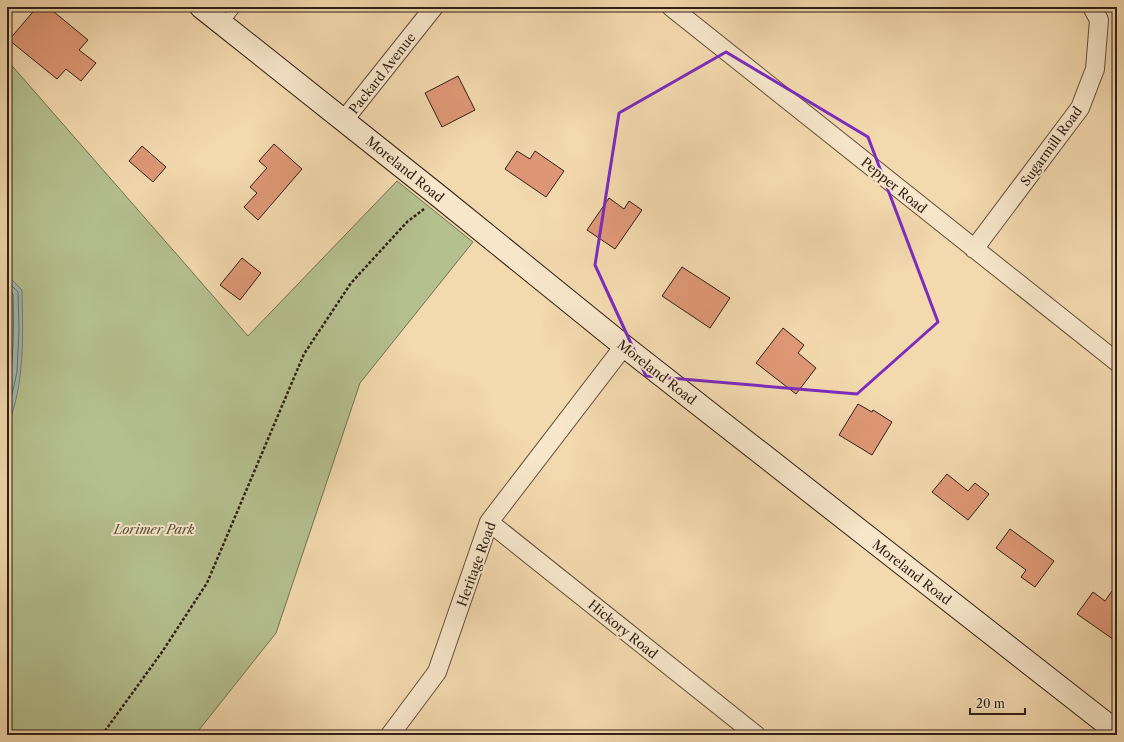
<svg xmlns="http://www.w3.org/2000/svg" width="1124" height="742" viewBox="0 0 1124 742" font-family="'Libre Caslon Text',serif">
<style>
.green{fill:#b5c08f;stroke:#737052}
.water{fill:#9eb8b3;stroke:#727b73}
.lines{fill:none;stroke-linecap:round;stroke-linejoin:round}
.shore{stroke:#686c64;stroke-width:1}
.building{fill:#df9877;stroke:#311f14}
.lane-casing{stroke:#624e3a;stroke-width:11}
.street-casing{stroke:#624e3a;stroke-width:20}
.secondary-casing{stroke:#311f14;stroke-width:24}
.path{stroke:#311f14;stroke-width:2.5;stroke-dasharray:3 2;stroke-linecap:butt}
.lane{stroke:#f7e6ca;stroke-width:9}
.street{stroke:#f7e6ca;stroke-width:18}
.secondary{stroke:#f7e6ca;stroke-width:22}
.marked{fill:none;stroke:#7b2cbf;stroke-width:3;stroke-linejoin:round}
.labels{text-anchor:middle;stroke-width:4;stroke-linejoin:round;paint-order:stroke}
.street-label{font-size:13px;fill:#311f14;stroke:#f7e6ca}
.park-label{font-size:13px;font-style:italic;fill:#594f39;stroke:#f7e6ca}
</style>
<rect width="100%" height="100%" fill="#f3d9ae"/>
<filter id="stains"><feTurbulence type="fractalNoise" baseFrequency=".005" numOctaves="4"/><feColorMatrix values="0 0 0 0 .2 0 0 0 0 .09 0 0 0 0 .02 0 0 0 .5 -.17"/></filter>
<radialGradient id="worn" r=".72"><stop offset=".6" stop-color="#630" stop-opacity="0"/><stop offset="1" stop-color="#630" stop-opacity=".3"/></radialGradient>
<!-- green -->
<path class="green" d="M7,60L248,336L397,181L473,242L360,383L276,633L195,735H7Z"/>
<!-- water -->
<path class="water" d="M7,275L22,290C23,336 25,384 7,428Z"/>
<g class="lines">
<!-- shore -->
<path class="shore" d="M7,281L18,292L19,331L17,372L7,417
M7,288L13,294C14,329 14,361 7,396
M7,296V346"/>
</g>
<!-- building -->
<path class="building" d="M37,7H48L88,40L79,50L96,63L81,81L66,69L57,79L9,40Z
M458,76L475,110L442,127L425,93Z
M274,144L302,169L258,220L244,207L257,193L250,187L267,168L259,161Z
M142,146L166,167L153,182L129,161Z
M517,151L530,159L535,151L564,171L546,197L505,169Z
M609,198L624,209L629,201L642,210L615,249L587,230Z
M242,258L261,273L240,300L220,285Z
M682,267L730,298L710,328L662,296Z
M783,328L804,345L798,353L816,368L796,394L756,363Z
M858,404L872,412L873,410L892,422L872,455L839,435Z
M947,474L968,491L975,483L989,494L968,520L932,492Z
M1010,529L1054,561L1035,587L1021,577L1026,570L996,548Z
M1112,591L1117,594V642L1077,614L1093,592L1105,601Z"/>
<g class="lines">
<!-- lane casing -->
<g class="lane-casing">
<path id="lane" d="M223,24L236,7"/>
</g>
<!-- street casing -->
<g class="street-casing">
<path id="street" d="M671,7L1117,362
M344,120L434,7
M974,249L1080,108L1095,69L1099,20L1092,7
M489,522L756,735
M390,735L437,672L489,522L624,346"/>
</g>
<!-- secondary casing -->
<g class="secondary-casing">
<path id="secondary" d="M201,7L440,197L624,346L1117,732"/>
</g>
<!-- path -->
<path class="path" d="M102,735L162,652L207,583L304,354L351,283L407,222L424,209"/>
<!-- lane -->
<use href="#lane" class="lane"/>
<!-- street -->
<use href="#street" class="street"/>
<!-- secondary -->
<use href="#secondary" class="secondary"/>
</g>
<!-- marked area -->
<path class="marked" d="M726,52L868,137L938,322L857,394L646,376L595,265L619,113Z"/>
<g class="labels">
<!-- street labels -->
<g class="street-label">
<text transform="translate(382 73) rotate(-52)" y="5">Packard Avenue</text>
<text transform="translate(1051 146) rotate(-54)" y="5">Sugarmill Road</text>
<text transform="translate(405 169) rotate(39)" y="5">Moreland Road</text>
<text transform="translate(894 185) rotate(39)" y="5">Pepper Road</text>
<text transform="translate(657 372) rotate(38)" y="5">Moreland Road</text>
<text transform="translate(476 564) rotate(-70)" y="5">Heritage Road</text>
<text transform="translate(912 572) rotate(38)" y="5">Moreland Road</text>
<text transform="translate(623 629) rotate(39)" y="5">Hickory Road</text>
</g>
<!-- park labels -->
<g class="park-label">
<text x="154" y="534">Lorimer Park</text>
</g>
</g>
<!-- margin -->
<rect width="1124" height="742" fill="none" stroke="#f3d9ae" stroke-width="24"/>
<rect x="8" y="8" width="1108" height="726" fill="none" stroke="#311f14" stroke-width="2"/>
<rect x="12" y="12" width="1100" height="718" fill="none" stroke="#311f14"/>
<!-- scale -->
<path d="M970 708v6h55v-6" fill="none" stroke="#311f14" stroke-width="2"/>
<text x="976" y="708" font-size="12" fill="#311f14" stroke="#f7e6ca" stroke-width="3" paint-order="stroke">20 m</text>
<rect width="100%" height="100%" filter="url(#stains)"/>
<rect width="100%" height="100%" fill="url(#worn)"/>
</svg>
